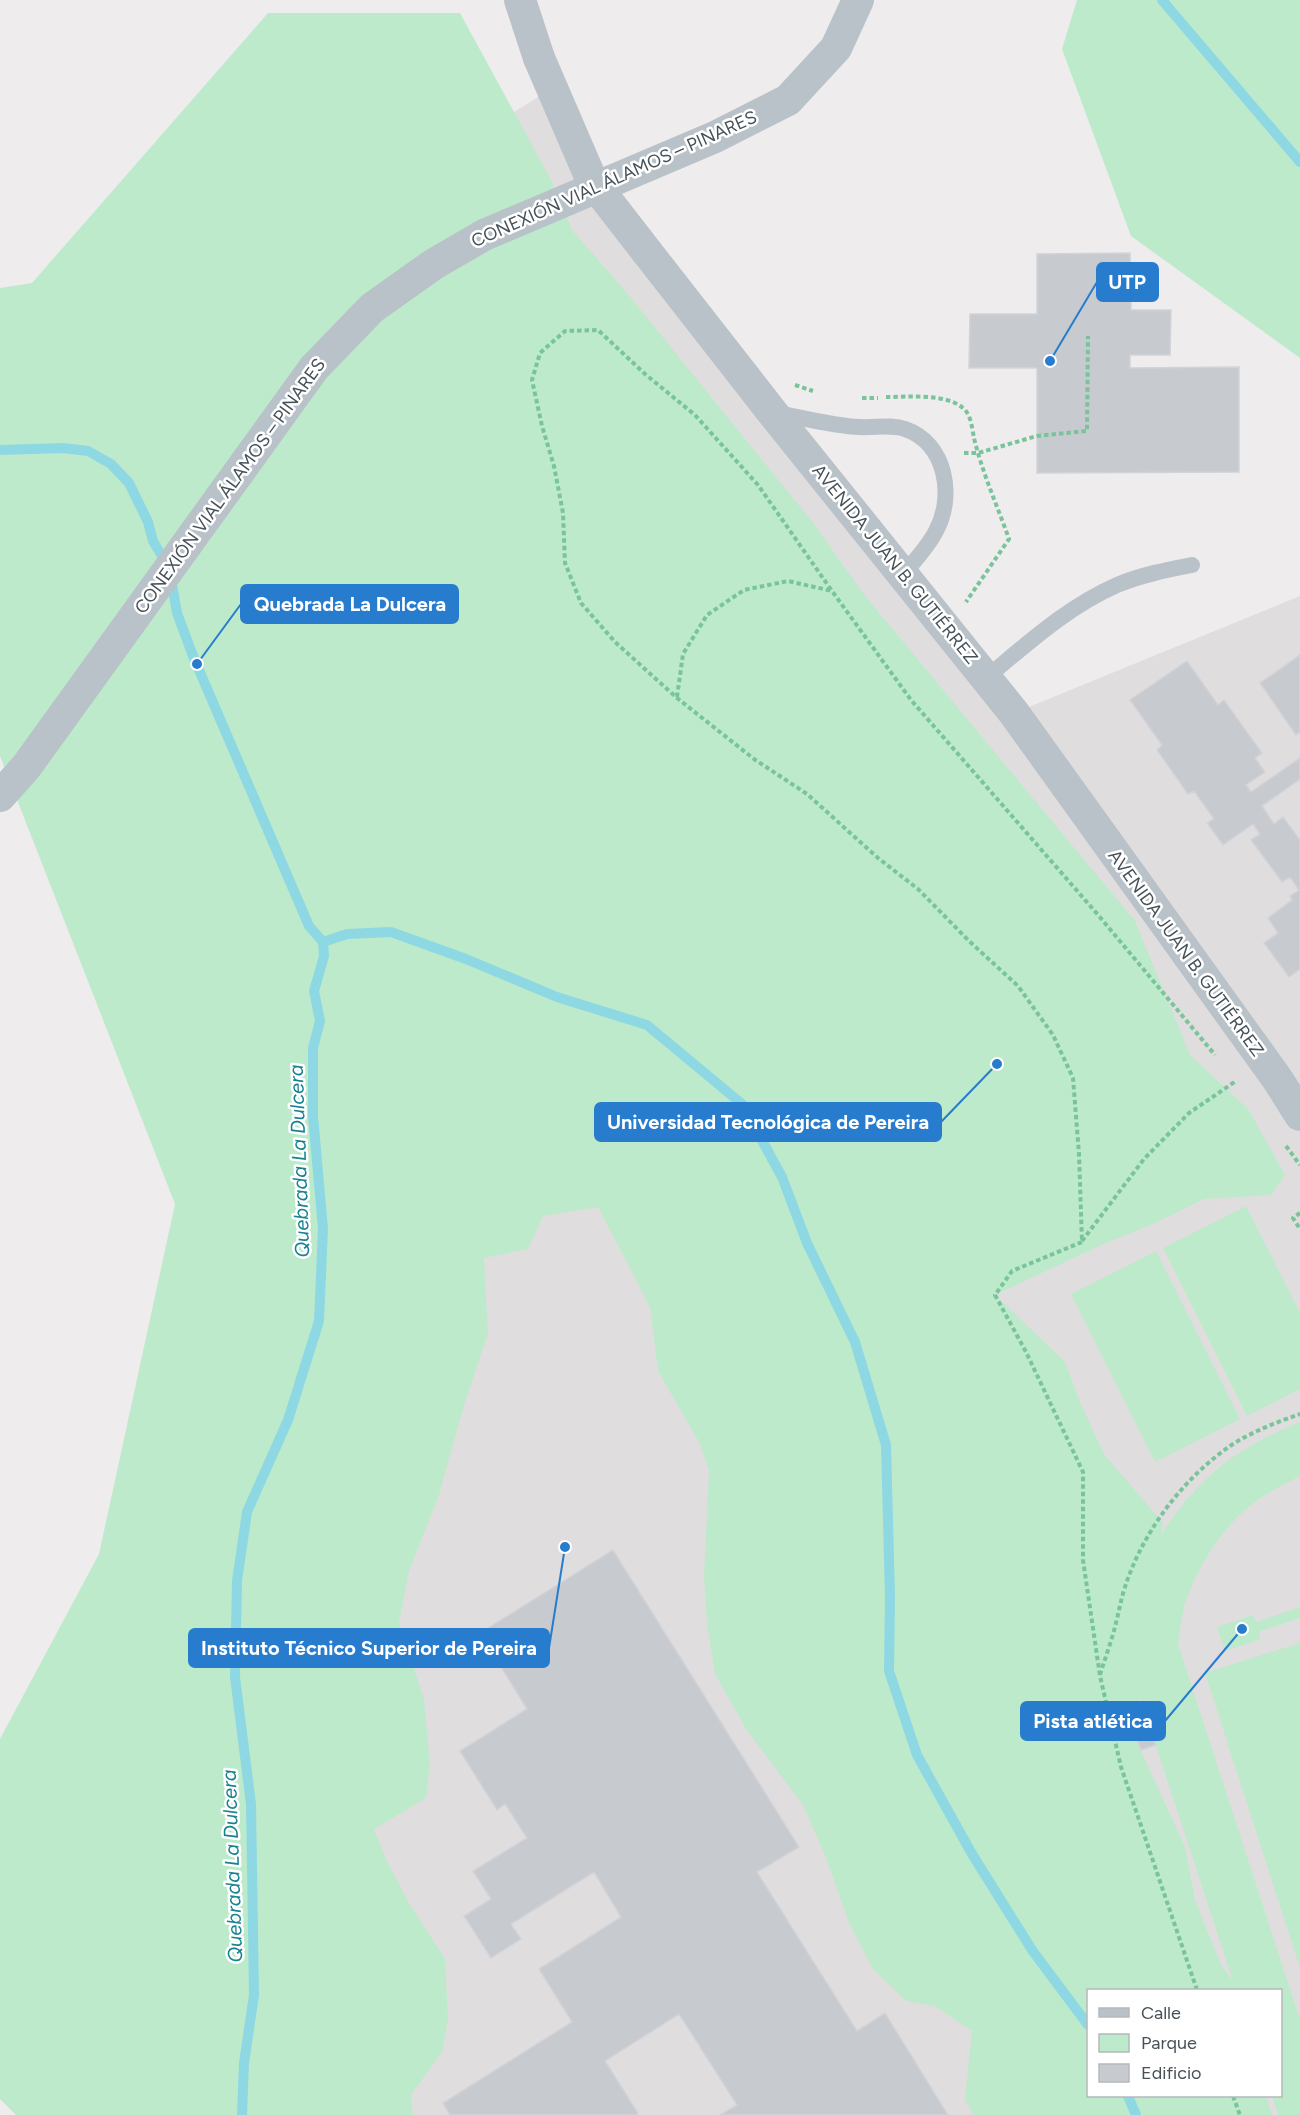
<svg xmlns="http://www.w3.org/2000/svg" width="1300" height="2115" viewBox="0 0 1300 2115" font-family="Figtree,sans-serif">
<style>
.education{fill:#e0ddde;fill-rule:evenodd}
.green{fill:#bdeacb;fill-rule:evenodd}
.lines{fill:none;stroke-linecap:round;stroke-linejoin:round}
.stream{stroke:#8ed8e3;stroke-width:10}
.building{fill:#c7cacf;stroke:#d1d3d8;stroke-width:1.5}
.path{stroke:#79c49a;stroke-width:4;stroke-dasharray:4.5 3;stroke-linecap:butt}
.service{stroke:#b9c2c8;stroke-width:16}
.minor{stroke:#b9c2c8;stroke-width:32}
.minor-bridge{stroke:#b9c2c8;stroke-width:32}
.labels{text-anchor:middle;stroke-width:5;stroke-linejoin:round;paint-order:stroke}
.street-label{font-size:18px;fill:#465158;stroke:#fff}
.water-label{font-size:20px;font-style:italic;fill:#188192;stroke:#fff}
.leader{fill:none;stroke:#287ccd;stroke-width:2}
.callout-dot{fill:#287ccd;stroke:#fff;stroke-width:2}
.callout{fill:#287ccd;stroke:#287ccd;stroke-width:2}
.callout-label{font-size:20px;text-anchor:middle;font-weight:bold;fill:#fff}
</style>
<rect width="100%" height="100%" fill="#efeced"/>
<!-- education -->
<path class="education" d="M556,86L593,186L1014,713L1300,596V2115H242L474,137ZM1088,1990H1280V2096H1088Z"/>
<!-- green -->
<path class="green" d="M1077,0H1300V358L1131,236L1062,49Z
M268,13H460L551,180L572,230L627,293L814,524L865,596L1135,921L1190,1055L1248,1109L1285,1175L1271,1195L1204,1199L1153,1224L1101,1245L995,1295L1065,1362L1079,1400L1104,1454L1163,1523L1161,1535C1199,1476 1236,1448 1300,1422V1476C1289,1482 1278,1487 1267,1494C1227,1518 1198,1563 1184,1607C1181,1619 1180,1632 1178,1644L1300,2020V2115H1278L1272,2096H1280V1990H1088V2096H1266L1272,2115H974L965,2100L972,2031L935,2006L906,2001L873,1969L849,1923L825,1855L803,1805L746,1729L715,1674L707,1625L704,1575L709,1470L699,1442L658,1371L650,1307L598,1207L543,1216L528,1249L484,1258L488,1333L464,1405L439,1495L409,1571L399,1623L424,1699L430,1765L426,1798L374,1829L387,1861L409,1903L445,1959L448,2020L442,2052L411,2095L413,2115H16L0,2099V1739L99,1554L175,1204L0,756V288L32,283ZM1140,1697L1233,1981L1220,1963L1195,1900L1185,1847L1135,1738Z
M1246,1206L1300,1313V1389L1247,1416L1163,1248Z
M1156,1251L1240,1419L1155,1462L1071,1294Z
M1300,1607V1618L1259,1632L1261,1639L1225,1651L1217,1627L1253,1615L1256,1622Z
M1300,1643V1968L1205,1673Z"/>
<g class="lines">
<!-- stream -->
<path class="stream" d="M1162,0L1300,162
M0,450L63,448L88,451L111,464L129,483L148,522L153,541L169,568L177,613L193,656L309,926L323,942L324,956L314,991L320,1021L313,1048V1116L323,1229L319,1321L288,1420L247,1512L237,1581L235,1677L251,1804L254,1995L244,2063L242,2115
M323,942L347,934L391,932L466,959L557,997L647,1025L742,1104L782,1177L807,1243L855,1342L886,1445L890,1597L889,1671L917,1755L972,1854L1032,1950L1088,2025
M1128,2096L1136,2115"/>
</g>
<!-- building -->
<path class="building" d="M1130,253L1131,310H1171L1170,355H1130V368L1239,367V472L1037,473V368H969L970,314H1037V254Z
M1300,655V732L1296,735L1260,683Z
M1300,655V732L1296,735L1260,683Z
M1187,661L1218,705L1224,700L1262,753L1255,758L1265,772L1246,785L1251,792L1300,758V779L1262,806L1274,824L1283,817L1300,840V969L1289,977L1264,943L1278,933L1268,918L1292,900L1290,896L1299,890L1290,877L1282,882L1251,840L1260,834L1253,824L1223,845L1207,823L1214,819L1194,791L1188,794L1157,750L1162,745L1130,700Z
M1187,661L1218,705L1224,700L1262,753L1255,758L1265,772L1246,785L1251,792L1300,758V779L1262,806L1274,824L1283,817L1300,840V969L1289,977L1264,943L1278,933L1268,918L1292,900L1290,896L1299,890L1290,877L1282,882L1251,840L1260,834L1253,824L1223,845L1207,823L1214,819L1194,791L1188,794L1157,750L1162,745L1130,700Z
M613,1550L799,1847L757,1872L857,2031L885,2013L948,2115H720L737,2105L679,2014L605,2061L638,2113L636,2115H450L443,2103L572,2022L539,1969L621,1917L594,1872L511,1924L521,1939L491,1958L464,1916L491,1899L473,1871L527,1838L505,1804L497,1810L460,1751L527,1709L480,1633Z
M1148,1723L1156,1745L1141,1750L1133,1728Z"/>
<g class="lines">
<!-- path -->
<path class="path" d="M795,385L813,391
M886,397C907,397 946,393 963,408C971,414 972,428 974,438C982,472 997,505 1009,539L966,602
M862,398H878
M964,453H978L1037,436L1087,431L1088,336
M677,697L683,654L707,615L744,590L788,581L832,591
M1286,1146L1300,1165
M1300,1213L1293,1218L1300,1229
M1082,1241L1144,1159L1189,1113L1236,1081
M1100,1675C1105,1658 1112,1640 1116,1623C1119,1611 1121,1599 1125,1587C1143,1531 1184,1477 1233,1444C1254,1431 1277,1422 1300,1414
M1197,1990L1121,1767L1100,1676L1083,1560V1472L1026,1352L995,1295L1012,1271L1082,1242L1079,1154L1073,1078L1053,1035L1018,986L969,941L918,889L878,858L807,794L754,759L677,698L615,642L581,603L565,563L563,513L554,466L542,426L532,380L540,353L565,331L598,330L645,374L695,415L758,485L832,591L911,700L1099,916L1215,1055
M1233,2096L1240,2115"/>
<!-- service -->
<path class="service" d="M773,412C800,417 832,426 860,427C875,428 891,424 905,429C946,443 955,496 936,531C928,547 914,561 903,575
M986,678C1027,644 1067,607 1117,585C1141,575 1166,570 1192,565"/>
<!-- minor -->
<path class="minor" d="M520,0L539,58
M647,252L772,412L1014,713L1278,1080L1300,1115
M0,796L26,767L314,368L372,308L434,264L484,235L715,137L788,100L836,48L858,0"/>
<!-- minor-bridge -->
<path class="minor-bridge" d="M539,58L592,181L647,252"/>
</g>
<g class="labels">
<!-- street labels -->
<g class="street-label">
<text transform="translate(614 179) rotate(-24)" y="6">CONEXIÓN VIAL ÁLAMOS – PINARES</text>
<text transform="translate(230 486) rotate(-54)" y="6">CONEXIÓN VIAL ÁLAMOS – PINARES</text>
<text transform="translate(895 564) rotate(51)" y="6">AVENIDA JUAN B. GUTIÉRREZ</text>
<text transform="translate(1186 953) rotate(54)" y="6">AVENIDA JUAN B. GUTIÉRREZ</text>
</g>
<!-- water labels -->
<g class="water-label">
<text transform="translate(299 1161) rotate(-92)" y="7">Quebrada La Dulcera</text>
<text transform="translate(232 1866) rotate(-92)" y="7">Quebrada La Dulcera</text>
</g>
</g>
<!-- callouts -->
<path class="leader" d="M1050 361L1097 282M197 664L241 604M997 1064L941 1122M565 1547L549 1648M1242 1629L1165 1721"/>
<g class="callout-dot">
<circle cx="1050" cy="361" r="6"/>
<circle cx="197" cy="664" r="6"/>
<circle cx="997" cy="1064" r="6"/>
<circle cx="565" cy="1547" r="6"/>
<circle cx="1242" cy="1629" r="6"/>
</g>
<g class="callout">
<rect x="1097" y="263" width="61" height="38" rx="6"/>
<rect x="241" y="585" width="217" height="38" rx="6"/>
<rect x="595" y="1103" width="346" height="38" rx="6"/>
<rect x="189" y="1629" width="360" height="38" rx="6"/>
<rect x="1021" y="1702" width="144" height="38" rx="6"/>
</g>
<g class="callout-label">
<text x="1127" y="289">UTP</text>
<text x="350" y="611">Quebrada La Dulcera</text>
<text x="768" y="1129">Universidad Tecnológica de Pereira</text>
<text x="369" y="1655">Instituto Técnico Superior de Pereira</text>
<text x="1093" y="1728">Pista atlética</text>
</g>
<!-- legend -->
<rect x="1087" y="1989" width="195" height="108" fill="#ffffff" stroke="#b5b9bc" stroke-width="1.5"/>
<rect x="1099" y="2008" width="30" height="9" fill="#b9c2c8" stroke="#b5b9bc" stroke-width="1.5"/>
<text x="1141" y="2019" font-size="18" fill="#465158">Calle</text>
<rect x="1099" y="2034" width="30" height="18" fill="#bdeacb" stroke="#b5b9bc" stroke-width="1.5"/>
<text x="1141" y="2049" font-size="18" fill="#465158">Parque</text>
<rect x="1099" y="2064" width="30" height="18" fill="#c7cacf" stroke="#b5b9bc" stroke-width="1.5"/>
<text x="1141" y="2079" font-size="18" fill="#465158">Edificio</text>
</svg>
